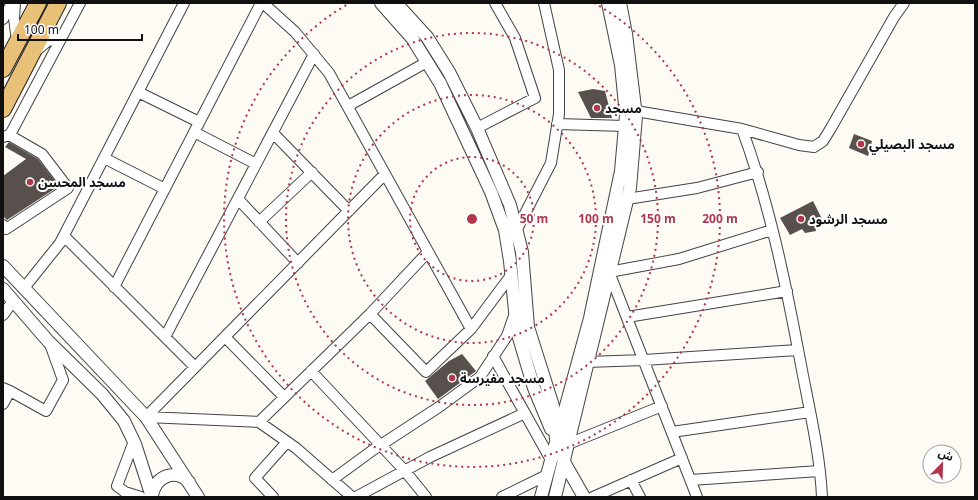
<svg xmlns="http://www.w3.org/2000/svg" width="978" height="500" viewBox="0 0 978 500" font-family="Georgia,'Noto Sans Arabic',serif">
<style>
.building{fill:#57504d}
.lines{fill:none;stroke-linecap:round;stroke-linejoin:round}
.minor-casing{stroke:#434343;stroke-width:12}
.tertiary-casing{stroke:#434343;stroke-width:14}
.primary-casing{stroke:#212121;stroke-width:18}
.minor{stroke:#fff;stroke-width:10}
.tertiary{stroke:#fff;stroke-width:12}
.primary{stroke:#e9c078;stroke-width:16}
.ring{fill:none;stroke:#b1364b;stroke-width:2;stroke-dasharray:2 4}
.poi-dot{fill:#b1364b;stroke:#fff;stroke-width:1.5}
.labels{text-anchor:middle;stroke-width:4;stroke-linejoin:round;paint-order:stroke}
.poi-label{font-size:13px;font-weight:bold;fill:#101010;stroke:#fff;text-anchor:start}
.centre{fill:#b1364b;stroke:#fff;stroke-width:2}
.ring-label{font-size:12px;text-anchor:middle;font-weight:bold;fill:#b1364b;stroke:#fff;stroke-width:4;stroke-linejoin:round;paint-order:stroke}
</style>
<rect width="100%" height="100%" fill="#fefaf4"/>
<!-- building -->
<path class="building" d="M593,89L605,91L612,118H591L578,92Z
M854,134L872,141L868,156L849,148Z
M9,142L38,159L59,186L7,220L3,216V176L26,159L5,147Z
M813,201L823,221L815,225L816,231L805,233L802,229L790,235L780,218Z
M462,354L476,371L438,399L425,381L449,361Z"/>
<g class="lines">
<!-- minor casing -->
<g class="minor-casing">
<path id="minor" d="M15,3L14,18L17,41
M263,3L295,32L329,73L471,329
M3,19L12,3
M36,51L48,41L63,35
M138,92L199,122
M348,106L427,62
M636,111L742,129L799,145L814,147L823,141L831,128L894,17L904,3
M557,124L625,126
M477,128L535,98L515,38L495,3
M742,129C770,205 786,285 801,365C809,408 820,453 822,497
M194,132L256,164
M273,133L349,211
M3,137L9,135L12,131L80,3
M104,158L165,189
M238,199L298,263
M627,199L697,188L758,172
M259,222L312,172
M3,225L6,229L68,188L42,154L9,135
M516,231L551,163L559,114V70L544,3
M64,236L195,367
M114,287L261,3
M24,288L60,243L184,3
M370,314L426,372L471,329L512,274
M3,315L13,301
M627,317L787,291
M165,337L314,54
M225,337L284,397
M493,356L551,460
M587,362L644,360L798,350
M311,371L405,471L426,497
M3,388L10,391L3,404
M10,391L46,411L63,380L50,344
M146,417L259,422L370,314L428,252
M146,417L385,174
M259,422L296,448L352,497
M672,432L810,412
M134,441L117,486L125,492L141,497
M568,444L662,406
M332,480L373,450L439,407L480,377L507,336L515,313
M631,480L640,497
M691,480L819,471
M273,497L255,478L287,442
M356,497L430,457L525,413
M502,497L547,475
M593,497L682,458
M697,497L609,272L679,259L772,230"/>
</g>
<!-- tertiary casing -->
<g class="tertiary-casing">
<path id="tertiary" d="M381,3L412,38L440,83L491,192L505,230L510,261L517,331L534,388L551,429
M396,3L427,37L449,72L477,128L510,205L522,252L528,327L553,406L556,439L564,462L584,497
M3,266L146,417L198,497
M3,289L48,341L102,394L124,421L135,444L152,497
M152,495C156,476 175,468 189,482
M541,497L590,318L621,171L626,115L621,65L608,3
M555,497L630,188L636,116L626,34L620,3"/>
</g>
<!-- primary casing -->
<g class="primary-casing">
<path id="primary" d="M3,69L38,3
M3,109L58,3"/>
</g>
<!-- minor -->
<use href="#minor" class="minor"/>
<!-- tertiary -->
<use href="#tertiary" class="tertiary"/>
<!-- primary -->
<use href="#primary" class="primary"/>
</g>
<!-- distance rings -->
<g class="ring">
<circle cx="472" cy="219" r="62"/>
<circle cx="472" cy="219" r="124"/>
<circle cx="472" cy="219" r="186"/>
<path d="M594 3A248 248 0 1 1 350 3"/>
</g>
<!-- markers -->
<g class="poi-dot">
<circle cx="597" cy="108" r="4"/>
<circle cx="861" cy="144" r="4"/>
<circle cx="30" cy="182" r="4"/>
<circle cx="801" cy="219" r="4"/>
<circle cx="452" cy="378" r="4"/>
</g>
<g class="labels">
<!-- poi labels -->
<g class="poi-label">
<text x="605" y="113">مسجد</text>
<text x="869" y="149">مسجد البصيلي</text>
<text x="38" y="187">مسجد المحسن</text>
<text x="809" y="224">مسجد الرشود</text>
<text x="460" y="383">مسجد مفيرسة</text>
</g>
</g>
<circle cx="472" cy="219" r="6" class="centre"/>
<g class="ring-label">
<text x="534" y="223">50 m</text>
<text x="596" y="223">100 m</text>
<text x="658" y="223">150 m</text>
<text x="720" y="223">200 m</text>
</g>
<!-- border -->
<rect width="978" height="500" fill="none" stroke="#101010" stroke-width="8"/>
<!-- north arrow -->
<g transform="translate(942 464) rotate(23)"><circle r="19" fill="#ffffff" stroke="#9f9f9f"/>
<path d="M0-3L7 15L0 10L-7 15Z" fill="#b1364b"/>
<text y="-6" font-size="11" font-weight="bold" text-anchor="middle" fill="#101010">ش</text>
</g>
<!-- scale -->
<path d="M18 34v6h124v-6" fill="none" stroke="#101010" stroke-width="2"/>
<text x="24" y="34" font-size="12" fill="#101010" stroke="#ffffff" stroke-width="3" paint-order="stroke">100 m</text>
</svg>
